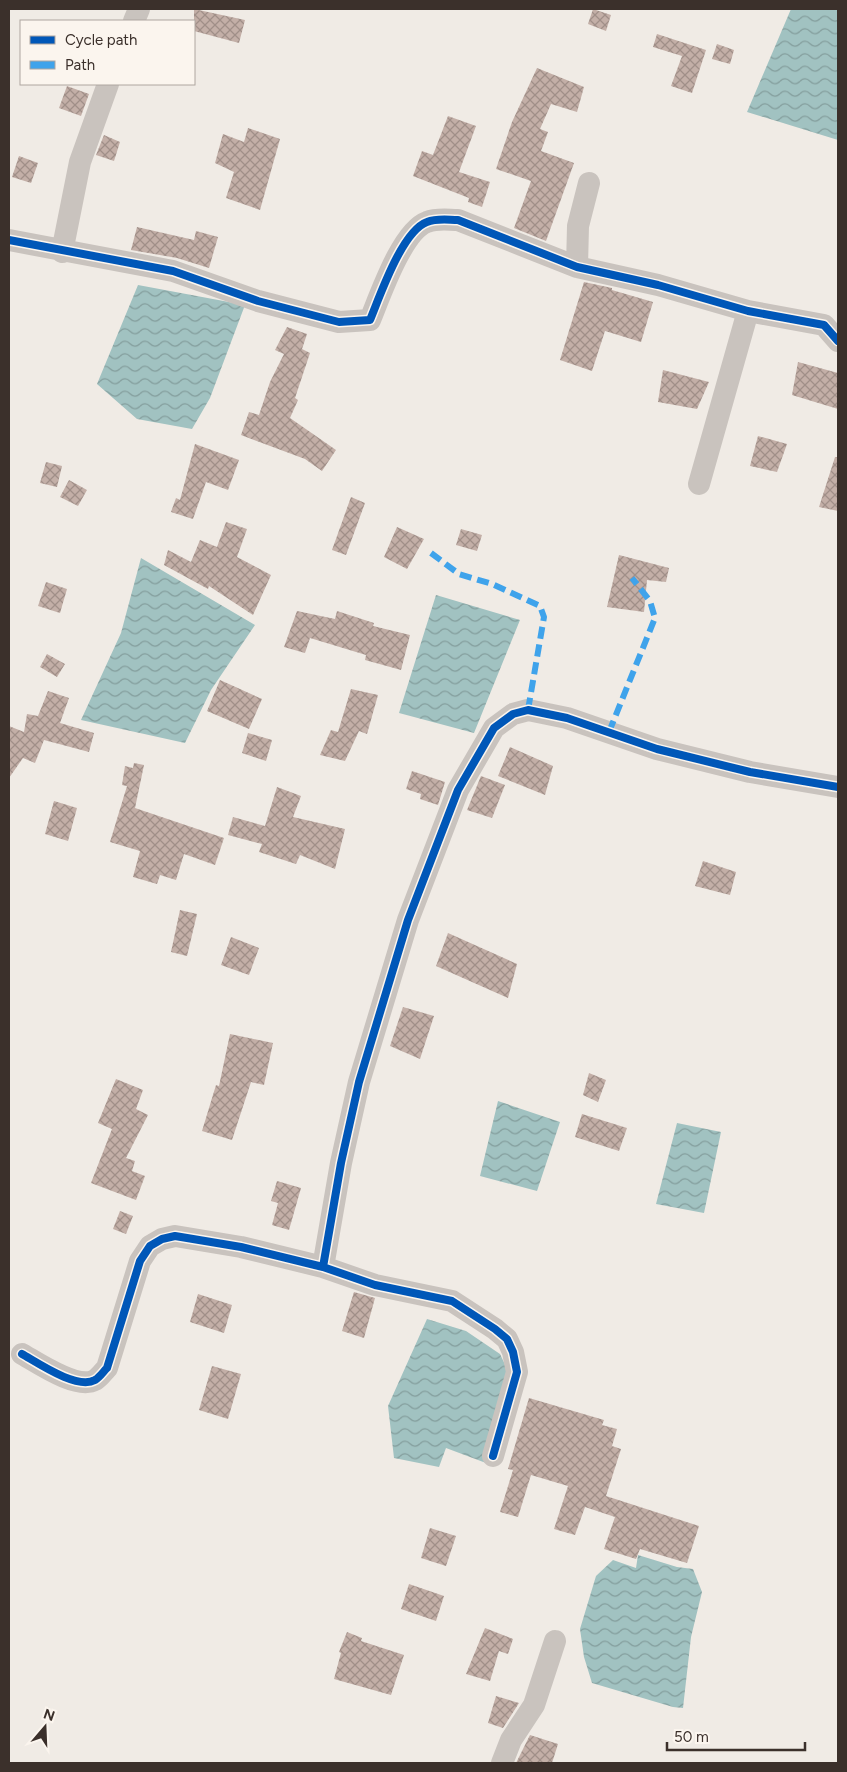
<svg xmlns="http://www.w3.org/2000/svg" width="847" height="1772" viewBox="0 0 847 1772" font-family="Figtree,sans-serif">
<style>
.water{fill:url(#water-waves)}
.building{fill:url(#building-cross-hatch)}
.lines{fill:none;stroke-linecap:round;stroke-linejoin:round}
.street{stroke:#c9c3be;stroke-width:22}
.quiet{stroke:#3fa3eb;stroke-width:6;stroke-dasharray:12 6;stroke-linecap:butt}
.cycleway-casing{stroke:#fbf5ee;stroke-width:11}
.cycleway{stroke:#0057b8;stroke-width:8}
</style>
<defs>
<pattern id="water-waves" width="16" height="10" patternUnits="userSpaceOnUse" patternTransform="scale(1.25)"><rect width="16" height="10" fill="#a1c2c1"/><path d="M0 5q4-4 8 0t8 0" fill="none" stroke="#849e9d"/></pattern>
<pattern id="building-cross-hatch" width="8" height="8" patternUnits="userSpaceOnUse" patternTransform="scale(1.25)"><rect width="8" height="8" fill="#c3afa7"/><path d="M0 0l8 8M0 8l8-8" fill="none" stroke="#a08f88"/></pattern>
</defs>
<rect width="100%" height="100%" fill="#f0ebe5"/>
<!-- water -->
<path class="water" d="M791,9H838V140L747,112Z
M138,285L245,305L210,398L192,429L137,419L97,384Z
M141,558L255,625L211,690L185,743L81,720L121,633Z
M436,595L520,620L474,733L399,713Z
M498,1101L560,1122L537,1191L480,1176Z
M677,1123L721,1132L704,1213L656,1204Z
M427,1319L466,1331L500,1354L510,1375L486,1463L446,1448L439,1467L394,1458L388,1406Z
M638,1555L677,1567L693,1569L702,1592L691,1637L683,1708L673,1707L592,1683L584,1657L580,1629L596,1576L613,1560L636,1568Z"/>
<!-- building -->
<path class="building" d="M194,9L245,20L239,43L194,31Z
M593,9L611,15L606,31L588,24Z
M657,34L706,50L692,93L671,86L682,56L653,47Z
M717,44L734,50L730,64L712,59Z
M537,68L584,87L577,112L551,104L540,129L548,132L541,151L574,163L546,241L514,228L531,181L496,169L512,122Z
M67,86L89,94L81,116L59,108Z
M448,116L476,126L459,172L490,182L482,207L468,202L469,198L413,176L422,151L433,155Z
M248,128L280,139L260,210L226,198L234,172L215,163L223,134L244,142Z
M104,135L120,142L114,161L96,155Z
M19,156L38,163L31,183L12,177Z
M137,227L194,240L196,231L218,237L209,268L177,258L131,250Z
M584,282L612,288V290L653,302L641,342L605,331L592,371L560,360Z
M287,327L307,334L302,349L310,353L295,398L298,400L290,418L336,450L322,471L305,459L241,435L249,412L259,415L270,382L284,354L275,350Z
M798,362L838,373V409L792,395Z
M663,370L709,382L697,409L658,402Z
M758,436L787,444L777,472L750,466Z
M195,444L239,460L228,490L206,482L193,519L171,512L176,498L180,500Z
M835,457H838V511L819,507Z
M46,462L62,466L57,487L40,483Z
M69,480L87,490L78,506L60,497Z
M351,497L365,503L346,555L332,550Z
M226,522L247,529L237,557L271,575L253,615L209,586L208,589L164,565L168,550L191,562L200,540L217,547Z
M397,527L424,539L407,569L384,557Z
M461,529L482,535L477,551L456,545Z
M619,555L669,568L666,582L647,580L644,612L607,607Z
M46,582L67,589L60,613L38,606Z
M297,611L335,619L337,611L374,623L373,626L410,635L401,670L365,660L366,655L310,638L305,653L284,647Z
M47,654L65,664L57,677L40,667Z
M220,680L262,699L249,729L207,711Z
M351,689L378,695L367,734L359,731L345,761L320,755L331,730L338,732Z
M48,691L69,698L60,723L94,733L89,752L44,740L35,763L23,758L9,778V726L24,732L27,714L38,716Z
M248,733L272,740L266,761L242,753Z
M510,747L553,766L545,795L498,776Z
M134,763L144,765L135,808L224,838L215,865L184,854L176,880L160,875L157,884L133,877L140,851L110,842L127,786L122,785L125,766L133,768Z
M412,771L445,782L438,805L420,799L421,794L406,789Z
M481,776L505,785L492,818L467,810Z
M277,787L301,796L293,817L345,829L335,869L300,855L296,864L259,852L262,844L228,835L233,817L265,826Z
M54,801L77,808L68,841L45,834Z
M703,861L736,872L730,895L695,886Z
M180,910L197,914L187,956L171,952Z
M448,933L517,964L508,998L436,966Z
M231,937L259,948L249,975L221,965Z
M403,1007L434,1016L420,1059L390,1046Z
M230,1034L273,1043L264,1085L251,1082L232,1140L202,1131L216,1085L219,1086Z
M589,1073L606,1080L598,1102L583,1095Z
M116,1079L143,1090L136,1109L148,1115L126,1158L135,1161L132,1171L145,1176L136,1200L91,1183L112,1129L98,1123Z
M582,1114L627,1128L619,1151L575,1137Z
M277,1181L301,1188L289,1230L272,1225L278,1203L271,1201Z
M120,1211L133,1216L126,1234L113,1229Z
M354,1292L375,1298L364,1338L342,1331Z
M198,1294L232,1305L224,1333L190,1322Z
M212,1366L241,1374L228,1419L199,1410Z
M529,1398L604,1420L602,1425L617,1429L612,1446L621,1449L606,1496L699,1526L687,1563L640,1549L636,1559L604,1549L615,1517L585,1507L575,1535L554,1529L568,1486L531,1475L518,1517L500,1512L513,1470L508,1469Z
M430,1528L456,1536L446,1566L421,1558Z
M409,1584L444,1596L436,1621L401,1609Z
M485,1628L513,1639L508,1654L499,1651L490,1681L466,1674Z
M347,1632L362,1638L361,1641L404,1655L391,1695L334,1679L341,1653L339,1652Z
M496,1696L519,1703L503,1728L488,1723Z
M530,1735L558,1744L552,1763H516Z"/>
<g class="lines">
<!-- street -->
<path class="street" d="M134,21L139,9
M9,240L173,271L258,301L339,322L370,320C380,296 402,231 427,222C437,218 448,220 458,220L577,267L658,285L748,311L824,325L838,341
M62,252L80,162L108,84
M577,267L578,226L589,183
M699,484L748,311
M323,1267L341,1163L359,1082L408,920L458,790L494,728L513,714L528,710L567,718L657,749L750,772L838,787
M22,1354C38,1363 77,1390 95,1380C100,1377 103,1372 107,1368L140,1261L150,1246L162,1239L175,1236L241,1247L323,1267L375,1285L452,1301L495,1329L507,1339L513,1352L517,1372L493,1456
M502,1763L511,1740L534,1705L555,1641"/>
<!-- quiet -->
<path class="quiet" d="M431,553L459,574L492,584L540,606L544,617L528,710
M609,732L655,618L650,601L632,578"/>
<!-- cycleway casing -->
<g class="cycleway-casing">
<path id="cycleway" d="M9,240L173,271L258,301L339,322L370,320C380,296 402,231 427,222C437,218 448,220 458,220L577,267L658,285L748,311L824,325L838,341
M323,1267L341,1163L359,1082L408,920L458,790L494,728L513,714L528,710L567,718L657,749L750,772L838,787
M22,1354C38,1363 77,1390 95,1380C100,1377 103,1372 107,1368L140,1261L150,1246L162,1239L175,1236L241,1247L323,1267L375,1285L452,1301L495,1329L507,1339L513,1352L517,1372L493,1456"/>
</g>
<!-- cycleway -->
<use href="#cycleway" class="cycleway"/>
</g>
<!-- border -->
<rect width="847" height="1772" fill="none" stroke="#3b302b" stroke-width="20"/>
<!-- legend -->
<rect x="20" y="20" width="175" height="65" fill="#fbf5ee" stroke="#aea6a0"/>
<rect x="30" y="36" width="25" height="8" fill="#0057b8" stroke="#aea6a0"/>
<text x="65" y="45" font-size="15" fill="#3b302b">Cycle path</text>
<rect x="30" y="61" width="25" height="8" fill="#3fa3eb" stroke="#aea6a0"/>
<text x="65" y="70" font-size="15" fill="#3b302b">Path</text>
<!-- north arrow -->
<g transform="translate(45 1727) rotate(19)" stroke="#fbf5ee" stroke-width="4" paint-order="stroke">
<path d="M0-4L9 19L0 12L-9 19Z" fill="#3b302b"/>
<text y="-8" font-size="14" font-weight="bold" text-anchor="middle" fill="#3b302b">N</text>
</g>
<!-- scale -->
<path d="M667 1742v8h138v-8" fill="none" stroke="#3b302b" stroke-width="2.5"/>
<text x="674" y="1742" font-size="15" fill="#3b302b" stroke="#fbf5ee" stroke-width="4" paint-order="stroke">50 m</text>
</svg>
